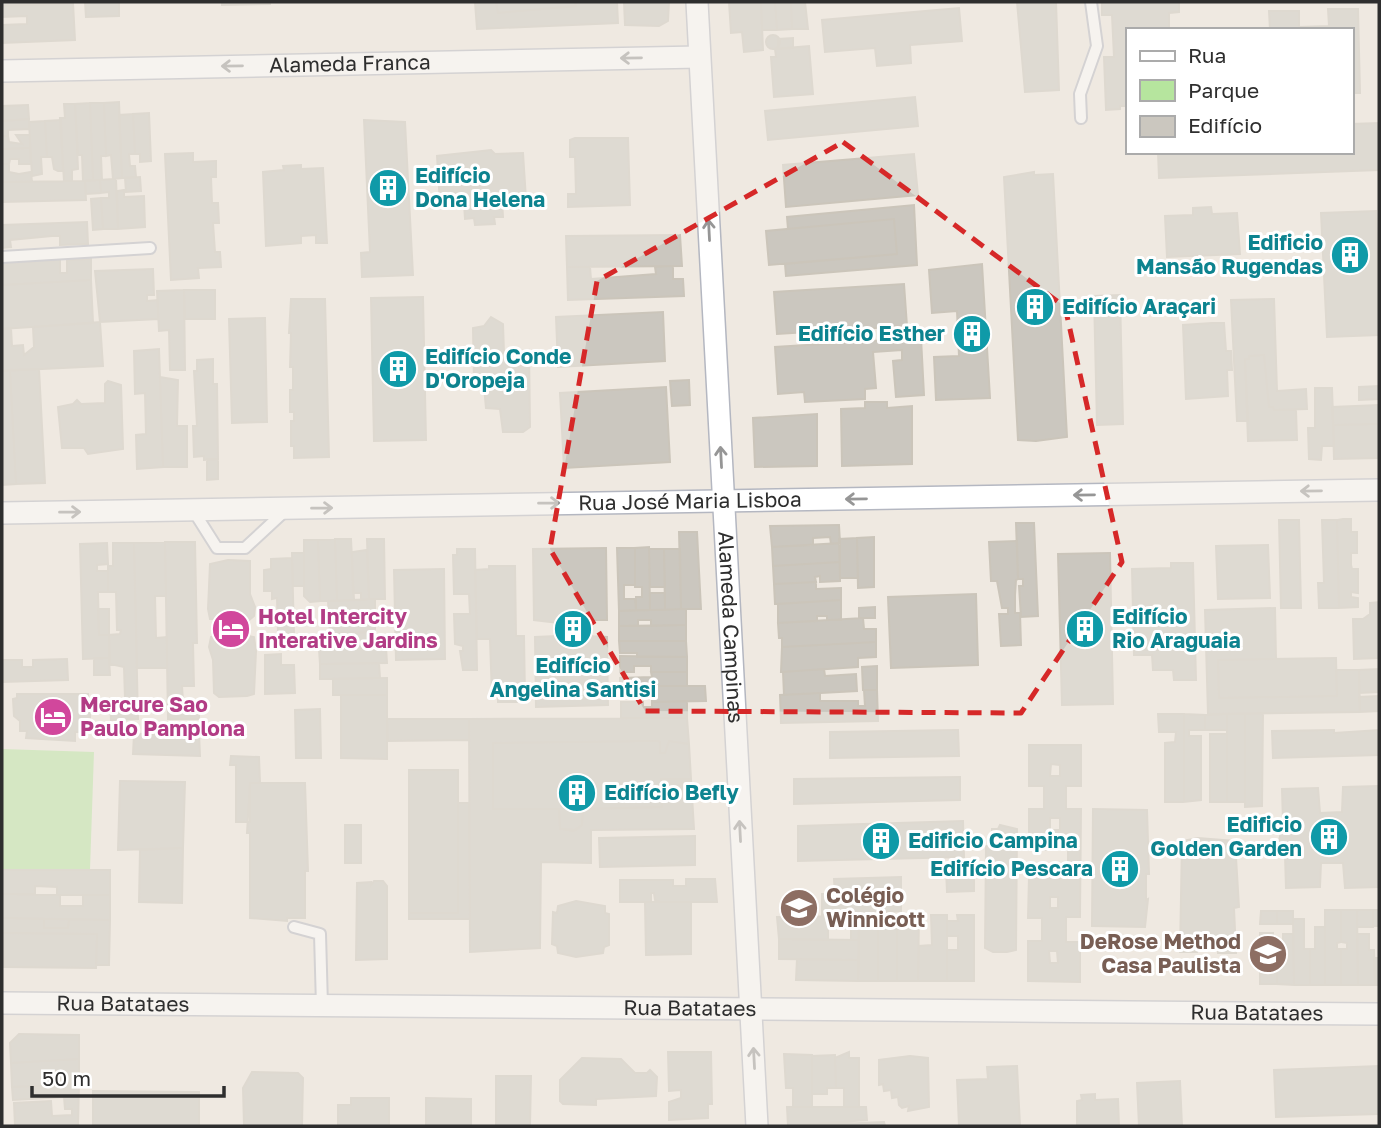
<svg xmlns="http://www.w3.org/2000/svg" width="1381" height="1128" viewBox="0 0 1381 1128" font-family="'Golos Text',sans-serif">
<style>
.green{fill:#b6e59e}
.building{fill:#cbc7bf;stroke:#cbc5ba;stroke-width:2;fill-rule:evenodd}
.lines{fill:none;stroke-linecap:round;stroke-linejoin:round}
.service-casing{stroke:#b4b7c1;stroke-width:14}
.minor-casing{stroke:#b4b7c1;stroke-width:24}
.service{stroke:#fff;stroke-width:10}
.minor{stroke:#fff;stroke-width:21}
.oneway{stroke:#969696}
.marked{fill:none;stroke:#d62828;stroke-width:5;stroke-dasharray:14 9;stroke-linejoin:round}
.labels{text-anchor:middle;stroke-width:6;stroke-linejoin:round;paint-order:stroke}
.street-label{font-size:21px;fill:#2e2e2e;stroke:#fff}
.culture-label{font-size:21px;font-weight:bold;fill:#0d838f;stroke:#fff;text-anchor:start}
.hotel-label{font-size:21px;font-weight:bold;fill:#b23c85;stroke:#fff;text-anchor:start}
.education-label{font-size:21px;font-weight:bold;fill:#785e54;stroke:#fff;text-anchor:start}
</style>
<rect width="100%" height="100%" fill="#efe9e1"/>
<!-- green -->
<path class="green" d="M2,749L94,752L90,870H2Z"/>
<!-- building -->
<path class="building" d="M2,2H73V3L2,6Z
M85,2H119V16L86,17Z
M222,2H270V4L222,5Z
M475,2H496L498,13L576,6L575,2H617L618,23L477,29Z
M496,2H575L576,6L498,13Z
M624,2H669L668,21L659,26L625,25Z
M729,2H761L763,50L744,52L742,32L731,33Z
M761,2H775L777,30H762Z
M775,2H791L792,29L777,30Z
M791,2H805L808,29H792Z
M1017,2H1056L1059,90L1025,92Z
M1102,2H1179V12L1169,13V30H1127V106H1120V109L1106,110L1104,57H1114L1112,15H1102Z
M73,3L75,40L2,43V25L27,24V16L2,17V6Z
M959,8L962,41L910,45L911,63L877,66L875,48L825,52L822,20Z
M1328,9H1358L1360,93H1351V30H1270L1269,11H1299V27L1329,26Z
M766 42a7 7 0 1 1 14 0a7 7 0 1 1-14 0Z
M793,38V48L778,49V39Z
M809,46L813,94L774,97L771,57H776L775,49Z
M915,97L918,126L768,140L765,111Z
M119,102L122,178L113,179L111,155L106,156L104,103Z
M90,103H104L106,156H101L102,180H93Z
M90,103L93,180L83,181L82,155H78L75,104Z
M64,104H75L78,169L72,170V181H64L60,118H65Z
M28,105L29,119L2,121V106Z
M149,113L151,161L140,162V154H135L133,114Z
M133,114L135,154H129L130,166H135L136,177L122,178L119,115Z
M29,119V129L8,130V136H2V121Z
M61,120L63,171H58L54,169L52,157H47L45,121Z
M364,120L405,122L413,275L362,277L361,253L370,252Z
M45,121L47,157H41L42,174L32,176L29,122Z
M1379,123V170L1159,178L1158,152H1351V124Z
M16,135H30V148L2,149V136H8L9,142L22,144Z
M575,138H628L630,205L568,207V194H576L575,157H570V140Z
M30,148L31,164H19V159H10L9,164H2V149Z
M491,150L495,154L523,153L526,199L502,200L503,217H494L495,224L475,225L474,218L465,219L464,203L440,204L437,156Z
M193,153V162L216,161V177H211L212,203H218L219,223H213L215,252H220L221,267L198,268L199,278L171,280L165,154Z
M914,154L918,195L786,207L783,165Z
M2,164H9V172L19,174L31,172L32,182H2Z
M301,165V169L323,168L327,243H316V235L301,236V243L266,246L263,172L284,170L283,166Z
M1034,172V175L1053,174L1067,437L1036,441L1018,440L1004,177Z
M140,177L141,191L126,192L125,178Z
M113,179H116L118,229H103L101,198H109V192L101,193L100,180Z
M100,180L101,193L86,194L85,181Z
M85,181L86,200L2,202V182Z
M124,190V197L144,196L145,227L118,229L117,191Z
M101,198L103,229L93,230L91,199Z
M914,205L917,265L786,276L785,264L897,254L894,219L788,229L787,217Z
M1211,207L1212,214L1237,213L1240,254L1167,257L1165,216L1193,215V208Z
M1376,211L1379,335L1327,337L1321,213Z
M894,219L897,254L769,265L766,231Z
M87,222L88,244L60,245V236H52L10,240L11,247L2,248V225Z
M680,235L682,266L567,267L566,236Z
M91,259V280L2,285V263L60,260V273H67V260Z
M982,264L990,398L936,400L934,357L959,356L957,311L932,313L929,270Z
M673,266V279H683L684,296L568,300L567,267H590L591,279L656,274L655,267Z
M153,269L154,295H147V301L158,300V319L100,322L95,271Z
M91,280L93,323L2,329V285Z
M904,284L907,326L777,334L774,292Z
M184,290H215V319H185Z
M184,290L185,370H170L169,330L159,331L157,291Z
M1120,295L1123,424L1097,425L1094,296Z
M423,297L426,440L374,441L371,298Z
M291,299H325L329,457L294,458V446H291V421H294V412H290V390H293V367H290L291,333H289Z
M1274,299L1277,391L1306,389L1307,409L1274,410L1273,407H1269L1264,355L1249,356V359H1245L1248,421H1237L1231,300Z
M663,312L665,361L558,367L556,317Z
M491,317L503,324L504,353L529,350L530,427L523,432H503L500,409L486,408L484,387L474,385L473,328L484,326Z
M265,318L267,422L232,423L229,319Z
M100,322L103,366L2,371V329L11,328L12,346L23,345L24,355L34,347L33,327Z
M1212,323H1224L1226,351H1231L1232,370H1227L1228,396L1186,399L1183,325Z
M921,338L924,395L896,397L893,361L902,360V350L873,352L876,388L865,389V399L805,402L804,392L778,394L775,347Z
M159,349L163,467L137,469L136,435L146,434L145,393L135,394L134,351Z
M1264,355L1269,407H1273L1274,410H1296L1297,440L1248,441L1245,359H1249V356Z
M213,359V384H217L218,459L204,460V456L194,457L193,426H197L194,371H197V360Z
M39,369L45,483L16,484L10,370Z
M10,370L16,484L2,485V371Z
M160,377L178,380L177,426H187V467H163Z
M689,380L690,405L672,406L670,381Z
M108,381L121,385L123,449L88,454L84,448H62L58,407L73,404L77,400L81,404L105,403V384Z
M1379,386V399L1359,400V387Z
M666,387L670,462L564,468L560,393Z
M1315,388H1332L1334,446H1322L1321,460L1309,459L1308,428H1315Z
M865,402H887V408L912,406V464L842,466L841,409L865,408Z
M1379,405V424L1333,425L1332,407Z
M817,414V466L755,467L753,418Z
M1379,424V458L1334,459L1333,425Z
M207,459H218V479L207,480Z
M1343,519H1351V532H1357V553H1351V565L1352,569H1358V593L1351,592V597L1358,598V607L1339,608L1337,520Z
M1279,520H1299L1301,608H1281Z
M1322,520H1337L1339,608H1319L1318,583H1324Z
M1016,523H1034L1038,616L1021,617L1019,586H1023V579H1018Z
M839,525L840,543L831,544L830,537L813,538V545L772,547L770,526Z
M679,532H697L701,609H681Z
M874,537V587L858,588L857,538Z
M857,538L858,578H840L839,539Z
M335,539L337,601H320L318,540Z
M335,539H351L354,600L337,601Z
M367,539H384L385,599H369Z
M304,540H318L320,601L310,602L304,596Z
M1017,541L1018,579L1016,580L1015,595V613H1020L1021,645L1001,646L999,614H1008V608H1002L997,581H991L989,542Z
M165,542H195L197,643H193L194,686H182L183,701L199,700V719H168Z
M165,542L166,596H155L156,638L167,637V668H137L134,543Z
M107,543L108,564L97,565V571H108V592H98L99,635H109V658L83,659L80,544Z
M113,543H134L138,719L111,720L110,700L125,699L124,667L110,664L109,635L120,634L121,630H117L116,592H108V566H113Z
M840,543V562L773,566L772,547Z
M1268,545L1270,598L1218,599L1216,546Z
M649,547L650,610H636V597H642V587H635V548Z
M606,548L607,620H585V623L588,628L586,636L607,637L608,705L536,707L535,637L558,636L559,623L534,620L533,549Z
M617,548H635V585H624V599H635L636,610L619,611Z
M457,549H475L477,670H463L460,651H463V646L455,644L454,614H470L469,594H454L453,555H457Z
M649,549H664L665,587H650Z
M664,549H680L681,609L665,610Z
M367,550L369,599L361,600V593H353L352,552Z
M292,553H304V586H293Z
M1110,553L1113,704L1062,705L1058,554Z
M292,558L294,633H278L277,598L272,599V591H264V570L271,569V559Z
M228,560L250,561V594L255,607L254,616L248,621V636L254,637L256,651L254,694L247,696L219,697L214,693L213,660L209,647L211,637H214V619H210L208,609L210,564Z
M840,562V581L820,582V576L815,577L816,582L774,584L773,566Z
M1171,563H1193L1196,680H1174L1173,670H1153L1152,655H1134L1132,569L1171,568Z
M489,566H515L516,636H524L525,698H517V702H498V697H492L490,639H477L475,570L489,569Z
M444,569L445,659L396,660L394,570Z
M816,582V589L841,588V600L775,604L774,584Z
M650,593H665V610H650Z
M976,594L978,665L891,668L888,597Z
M375,599V615L329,618L328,601Z
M841,600V620H827V616H817V621L778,623V604Z
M1370,603L1379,602V658L1354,659L1353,619H1363L1370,614Z
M875,607V618H859V608Z
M1275,608L1276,659L1218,660L1219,698L1337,696L1336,670H1359L1360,712L1208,714L1205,610Z
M98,609H109V635H99Z
M686,609V625L651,626V620H638V626H619V611Z
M375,615V632L330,634L329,618Z
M863,618L864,629H876V642L782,647V638H779L778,623Z
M686,625V641H619V626Z
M375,632V647L319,649V634Z
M619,641H686L687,657H637V653H620Z
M876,642V657L858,658V667L781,672L782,647Z
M386,647L387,663L320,664L319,649Z
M281,654V665H294L295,693L265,694V655Z
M620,656L687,657V672H651V666H634V672H620Z
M94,658H109L110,675H94Z
M1336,658L1337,696L1219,698L1218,660Z
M67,659L68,680L2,682V660H22V667H33V660Z
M379,663L380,678L320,679V664Z
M877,666V690H863L862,667Z
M824,669L825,676L856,674L857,691L784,695L783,672Z
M1379,669V692L1359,693V670Z
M651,672H687V686H620V678L652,677Z
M387,678V695H333V679Z
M620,686H705L706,701L652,702V696L620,697Z
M864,690H877L878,721L781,723L780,695L820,693V701H858V706H865Z
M17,694H88V702L91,701L90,718L83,721V732H75V741L26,738L27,731H20V721L14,716L13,699L17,698Z
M341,695H387V759L341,758Z
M1379,696V711L1360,712L1359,697Z
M687,701V718H621V702H643V707H652V702Z
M320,709L321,758H296L295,710Z
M1263,713L1262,806L1245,807V714Z
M1158,714H1184V802H1165V743L1175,742L1176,732H1159Z
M1184,714L1205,715V730H1189V736H1201V800L1184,802Z
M1227,714V730H1205V715Z
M1227,714H1245V802H1227Z
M687,718L689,744L669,741L665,753H660V742L658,741L493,743V809H559L560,829L576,830L582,825L583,809L662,807L661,779H691L694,829L591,830V863L541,862L540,948L470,952L469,719Z
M387,719H469V740L388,741Z
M958,730L959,756L830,758V732Z
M1334,730V733L1379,730V755L1273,758L1272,731Z
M199,733L200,756L133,754L134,734Z
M1210,734H1227V802H1210Z
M658,741L660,742V753H665L669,741L689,744L691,779H661L662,807L583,809L582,825L573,831L560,829L559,809H493V743Z
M1029,745H1081V786H1066V809H1081L1080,917H1066V942H1080V982L1028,981V941H1042V918H1028L1029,877H1068V850H1029V809H1044V786H1029ZM1051,764L1060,765V776H1050ZM1050,818H1060V830H1050ZM1050,897H1058V908H1050ZM1049,951H1057L1058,963H1050Z
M231,756L259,757L260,783H250V822H236V765H230Z
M409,770H458V913H409Z
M960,777V800L794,804V779Z
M120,781L185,782L183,848L118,850Z
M250,783H305L308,871H305V918H287V921L250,918V833H247Z
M1378,786L1379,887L1345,888L1343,863H1321L1320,887L1286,888L1285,855L1279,841L1283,823L1282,789L1318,788L1320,813L1342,812L1343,787Z
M458,803H469L470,919H409V913H458Z
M1093,809L1147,810L1149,874H1146V900L1148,899L1145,927L1092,926Z
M963,821L964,857L798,861V826Z
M345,825H361V863H345Z
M1000,825L1017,829L1016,950L1007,952H993L985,948L986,846H992V829H998Z
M695,836V865L600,867L599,838Z
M1198,838L1235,841L1239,907L1234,908L1236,953H1218L1217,944L1198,945L1197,952H1180L1182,841Z
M183,848L182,903L139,902L140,850Z
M974,868V891L947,892L946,869Z
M2,870H110V895H57V887L35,886V894H2Z
M901,877V911L822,916V894H835L834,879Z
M686,879H715L717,902H660L655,900L654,893H651V902H620V880H673V886H686Z
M374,881H383L387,886V959L356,960L357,883L371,882V885Z
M2,894L60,895V906H83V895H110V920L2,918Z
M576,901L605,906V913L609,914V945L604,947L603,953L576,957L558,953L557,946L552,944L553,912L557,913L558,906Z
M645,902H691V954L646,955Z
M1325,910H1341V942L1337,943V949H1341V985H1325Z
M1341,910H1357L1358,985H1341V949H1347V943L1341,942Z
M1357,910H1373V927H1357Z
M1373,910H1379V926H1373Z
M1261,911H1277V924H1260Z
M1277,911H1293V924H1277Z
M919,915L918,981H897V916Z
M931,915H947V981H918L919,946L932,945Z
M957,915H974V981H947V950H958V936H947V921H958Z
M859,916V940H851V926L828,927V940L779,939L777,917Z
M859,916H878V981H858Z
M878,916H897V981H878Z
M2,918L44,919V928H68L69,919L110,920L109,965H96L97,934L2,933Z
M44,919H69L68,928H44Z
M1293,919H1304V949H1310V985H1294Z
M1315,927H1325V985H1310V949H1315Z
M2,933L97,934L96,968L4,967Z
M1260,933H1273V949L1277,948V984H1260Z
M1283,934H1293L1294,985L1277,984V948H1283Z
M1357,934H1369V950H1374L1375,985H1358Z
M779,939L859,940V960L779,959Z
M1374,958H1379V985H1375Z
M797,959L859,960L858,981L796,980Z
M19,1034L79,1035V1059L11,1063L10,1043Z
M668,1052H711L712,1104H708V1118L669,1120V1102L681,1098V1090L669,1091Z
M849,1052V1058H859V1107H844V1088H836L835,1058Z
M784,1054L812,1055V1107H793V1088H786Z
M835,1055L836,1088H827V1094H812V1056Z
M910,1056L928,1058L929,1107L908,1111L909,1106L902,1108L899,1105L898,1097L892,1098L891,1090L884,1091L883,1084L879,1085V1060Z
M582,1058L621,1059L635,1073H647L650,1070L657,1077L656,1096L596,1099V1105L563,1104L560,1101V1080Z
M79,1059V1084L12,1087L11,1063Z
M1017,1066L1020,1126H959L957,1080L988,1079L987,1067Z
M1379,1066V1114L1276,1117L1274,1070Z
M252,1072L298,1073L303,1078L302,1126H244L243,1088Z
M496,1076H531L530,1126H496Z
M1180,1081L1182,1126H1139L1137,1083Z
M79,1084L78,1126H15L14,1103L51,1101L52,1116L72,1115V1109H65L64,1097L13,1100L12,1087Z
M93,1091L199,1092V1126H93Z
M1095,1094V1100L1118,1099L1119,1126H1077V1101L1082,1100L1081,1095Z
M351,1098H389V1126H338V1105H351Z
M426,1098L471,1099V1126H426Z
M787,1107H866L867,1120L788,1126Z
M884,1122L885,1126H791L836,1124Z"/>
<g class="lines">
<!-- service casing -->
<g class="service-casing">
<path id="service" d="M1081,118L1080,94L1097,46L1091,2
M2,257L150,248
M193,510L217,548H245L287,509
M294,927L320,934L322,1006"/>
</g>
<!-- minor casing -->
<g class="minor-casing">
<g id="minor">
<path id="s1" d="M697,2L757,1126"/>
<path id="s2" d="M2,71L699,57"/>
<path id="s3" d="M2,513L1379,490"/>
<path id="s4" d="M2,1003L1379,1014"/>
</g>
</g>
<!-- service -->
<use href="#service" class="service"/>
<!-- minor -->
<use href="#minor" class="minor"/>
</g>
<!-- one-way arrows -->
<defs><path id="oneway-shaft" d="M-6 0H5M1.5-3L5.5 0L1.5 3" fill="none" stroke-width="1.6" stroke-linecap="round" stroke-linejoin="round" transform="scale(1.75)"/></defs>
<g class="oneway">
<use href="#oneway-shaft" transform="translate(631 58) rotate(179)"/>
<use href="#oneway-shaft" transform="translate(232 66) rotate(179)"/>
<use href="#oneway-shaft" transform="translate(709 230) rotate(-93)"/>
<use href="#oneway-shaft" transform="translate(721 457) rotate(-93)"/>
<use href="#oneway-shaft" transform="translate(1311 491) rotate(179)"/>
<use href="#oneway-shaft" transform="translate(1084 495) rotate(179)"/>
<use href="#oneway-shaft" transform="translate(856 499) rotate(179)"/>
<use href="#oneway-shaft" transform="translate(549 503) rotate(-1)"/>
<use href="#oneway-shaft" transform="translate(322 508) rotate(-1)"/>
<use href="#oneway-shaft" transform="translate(70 512) rotate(-1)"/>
<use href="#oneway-shaft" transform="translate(740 831) rotate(-93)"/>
<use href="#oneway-shaft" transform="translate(754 1058) rotate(-93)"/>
</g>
<!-- marked area -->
<path d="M0 0H1381V1128H0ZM843,142L1065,307L1122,562L1021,713L645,711L550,549L597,281Z" fill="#efe9e1" fill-opacity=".55" fill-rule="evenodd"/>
<path class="marked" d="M843,142L1065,307L1122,562L1021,713L645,711L550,549L597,281Z"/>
<!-- icons -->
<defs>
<g id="building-disc" transform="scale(2.0125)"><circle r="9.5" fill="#0f9aa8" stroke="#fff"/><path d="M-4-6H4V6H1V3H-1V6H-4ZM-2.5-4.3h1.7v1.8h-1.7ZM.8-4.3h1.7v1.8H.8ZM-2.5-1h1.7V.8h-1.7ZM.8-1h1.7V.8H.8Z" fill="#fff"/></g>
<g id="hotel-disc" transform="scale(2.0125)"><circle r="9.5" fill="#d1479c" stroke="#fff"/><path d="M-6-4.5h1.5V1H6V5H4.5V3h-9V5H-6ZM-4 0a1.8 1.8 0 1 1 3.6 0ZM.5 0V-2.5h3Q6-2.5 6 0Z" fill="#fff"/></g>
<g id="school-disc" transform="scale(2.0125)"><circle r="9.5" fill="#8d6e63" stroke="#fff"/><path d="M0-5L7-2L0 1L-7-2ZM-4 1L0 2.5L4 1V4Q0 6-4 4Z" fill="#fff"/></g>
<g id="university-disc" transform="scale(2.0125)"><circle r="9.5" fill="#8d6e63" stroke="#fff"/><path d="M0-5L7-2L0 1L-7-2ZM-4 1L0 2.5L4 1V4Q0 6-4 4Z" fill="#fff"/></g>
</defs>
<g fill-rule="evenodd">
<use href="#building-disc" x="388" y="188"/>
<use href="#building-disc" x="1350" y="255"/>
<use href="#building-disc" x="1035" y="307"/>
<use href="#building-disc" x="972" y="334"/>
<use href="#building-disc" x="398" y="369"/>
<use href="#hotel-disc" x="231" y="629"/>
<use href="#building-disc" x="573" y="629"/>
<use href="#building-disc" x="1085" y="629"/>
<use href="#hotel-disc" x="53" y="717"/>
<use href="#building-disc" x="577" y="793"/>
<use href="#building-disc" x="1329" y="837"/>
<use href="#building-disc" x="881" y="841"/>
<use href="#building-disc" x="1120" y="869"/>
<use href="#school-disc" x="799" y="908"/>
<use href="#university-disc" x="1268" y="954"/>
</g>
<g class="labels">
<!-- street labels -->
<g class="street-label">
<text dy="7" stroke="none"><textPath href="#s2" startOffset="348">Alameda Franca</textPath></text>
<text dy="7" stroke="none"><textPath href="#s3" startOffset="688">Rua José Maria Lisboa</textPath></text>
<text dy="7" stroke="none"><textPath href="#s1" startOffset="626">Alameda Campinas</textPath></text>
<text dy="7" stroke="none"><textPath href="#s4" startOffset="121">Rua Batataes</textPath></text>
<text dy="7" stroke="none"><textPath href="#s4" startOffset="688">Rua Batataes</textPath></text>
<text dy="7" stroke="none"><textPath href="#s4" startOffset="1255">Rua Batataes</textPath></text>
</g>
<!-- culture labels -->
<g class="culture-label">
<text x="415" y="183">Edifício<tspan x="415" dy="24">Dona Helena</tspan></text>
<text x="1323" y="250" text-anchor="end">Edificio<tspan x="1323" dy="24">Mansão Rugendas</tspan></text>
<text x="1062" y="314">Edifício Araçari</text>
<text x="945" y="341" text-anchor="end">Edifício Esther</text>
<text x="425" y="364">Edifício Conde<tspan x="425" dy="24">D'Oropeja</tspan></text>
<text x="1112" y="624">Edifício<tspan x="1112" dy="24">Rio Araguaia</tspan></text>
<text x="573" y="673" text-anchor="middle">Edifício<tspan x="573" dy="24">Angelina Santisi</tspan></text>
<text x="604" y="800">Edifício Befly</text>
<text x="1302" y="832" text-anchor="end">Edificio<tspan x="1302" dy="24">Golden Garden</tspan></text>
<text x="908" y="848">Edificio Campina</text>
<text x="1093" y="876" text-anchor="end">Edifício Pescara</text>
</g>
<!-- hotel labels -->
<g class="hotel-label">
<text x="258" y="624">Hotel Intercity<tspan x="258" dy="24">Interative Jardins</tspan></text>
<text x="80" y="712">Mercure Sao<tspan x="80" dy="24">Paulo Pamplona</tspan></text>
</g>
<!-- education labels -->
<g class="education-label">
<text x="826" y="903">Colégio<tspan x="826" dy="24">Winnicott</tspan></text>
<text x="1241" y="949" text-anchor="end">DeRose Method<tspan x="1241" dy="24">Casa Paulista</tspan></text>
</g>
</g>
<!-- border -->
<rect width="1381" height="1128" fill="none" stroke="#2e2e2e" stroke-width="7"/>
<!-- legend -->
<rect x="1126" y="28" width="228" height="126" fill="#ffffff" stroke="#ababab" stroke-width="2"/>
<rect x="1140" y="51" width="35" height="10" fill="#ffffff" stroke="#ababab" stroke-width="2"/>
<text x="1188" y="63" font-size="21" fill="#2e2e2e">Rua</text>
<rect x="1140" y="80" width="35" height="21" fill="#b6e59e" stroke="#ababab" stroke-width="2"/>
<text x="1188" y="98" font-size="21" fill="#2e2e2e">Parque</text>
<rect x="1140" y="116" width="35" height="21" fill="#cbc7bf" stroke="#ababab" stroke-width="2"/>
<text x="1188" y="133" font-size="21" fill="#2e2e2e">Edifício</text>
<!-- scale -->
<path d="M32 1086v10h192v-10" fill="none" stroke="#2e2e2e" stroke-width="3.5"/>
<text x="42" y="1086" font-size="21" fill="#2e2e2e" stroke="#ffffff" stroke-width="5" paint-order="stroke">50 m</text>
</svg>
